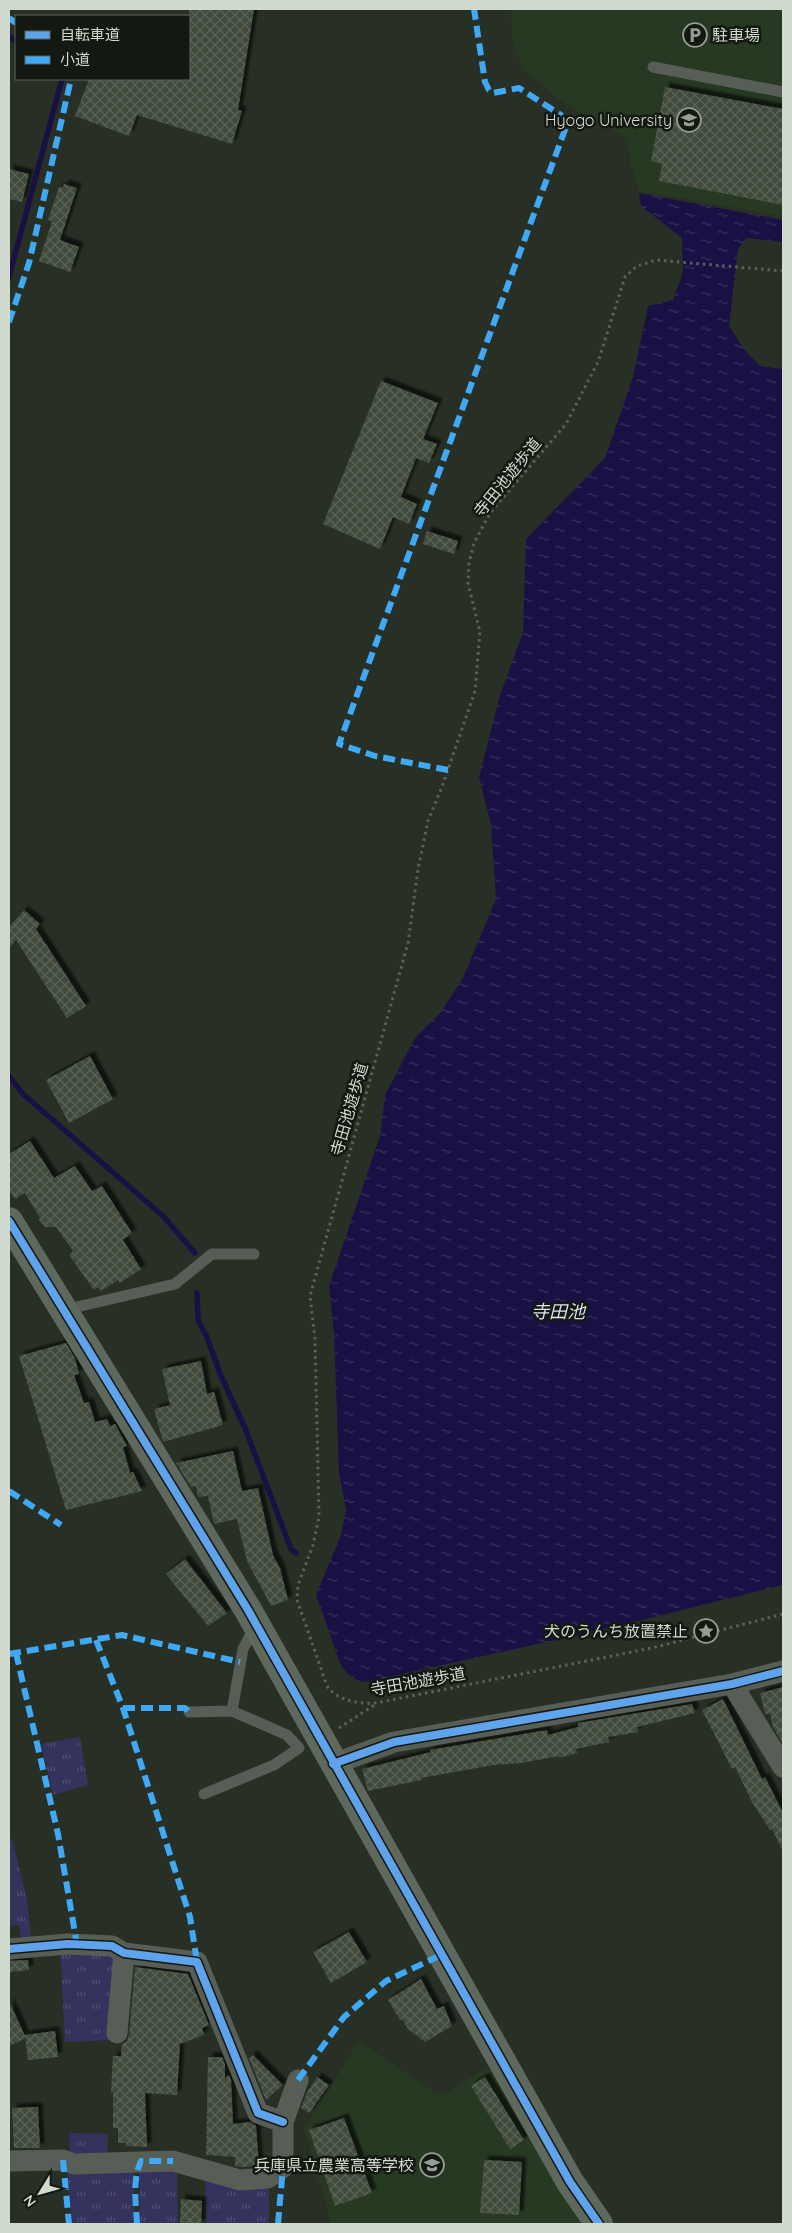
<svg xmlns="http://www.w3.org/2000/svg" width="792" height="2233" viewBox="0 0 792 2233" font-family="Quicksand,'Noto Sans JP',sans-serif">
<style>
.built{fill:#273922}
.grass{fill:url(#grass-tufts)}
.water{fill:url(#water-ripples)}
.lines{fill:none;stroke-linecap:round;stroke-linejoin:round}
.stream{stroke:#191144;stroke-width:5.5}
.building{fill:url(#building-cross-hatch);filter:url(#shadow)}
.path{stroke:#5c625b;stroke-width:3;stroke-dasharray:2.5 4;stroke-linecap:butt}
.lane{stroke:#575e55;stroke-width:11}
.street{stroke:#575e55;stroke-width:21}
.secondary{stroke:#5f685d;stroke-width:28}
.quiet{stroke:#3fa9f5;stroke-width:6;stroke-dasharray:12 6;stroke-linecap:butt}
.cycleway-casing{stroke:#131911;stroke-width:11}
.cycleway{stroke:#60a3ed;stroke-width:8}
.labels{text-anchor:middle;stroke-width:5;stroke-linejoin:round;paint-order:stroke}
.poi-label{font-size:16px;fill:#d0dace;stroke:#131911;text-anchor:end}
.street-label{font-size:16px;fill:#d0dace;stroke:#131911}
.water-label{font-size:18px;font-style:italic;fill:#dedff2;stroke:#131911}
</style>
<defs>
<pattern id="grass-tufts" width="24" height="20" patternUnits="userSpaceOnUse" patternTransform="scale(1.25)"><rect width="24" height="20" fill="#33335e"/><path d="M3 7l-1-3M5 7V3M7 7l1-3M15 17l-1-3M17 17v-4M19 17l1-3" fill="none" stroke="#505074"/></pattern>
<pattern id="water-ripples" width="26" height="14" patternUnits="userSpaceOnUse" patternTransform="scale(1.25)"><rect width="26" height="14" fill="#191144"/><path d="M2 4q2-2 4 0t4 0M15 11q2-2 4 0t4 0" fill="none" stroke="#39335e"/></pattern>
<pattern id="building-cross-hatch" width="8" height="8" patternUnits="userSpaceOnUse" patternTransform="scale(1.25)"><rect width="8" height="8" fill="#3f4b3b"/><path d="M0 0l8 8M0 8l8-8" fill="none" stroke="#5a6456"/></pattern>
<filter id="shadow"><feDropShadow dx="4.5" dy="-4.5" stdDeviation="1" flood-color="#0009"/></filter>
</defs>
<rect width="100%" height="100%" fill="#283025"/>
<!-- built -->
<path class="built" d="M511,9H783V216L640,191L630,161L627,138L562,102L525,71L513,45Z
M359,2041L436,2093L443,2095L492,2064L587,2224H332L304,2129Z"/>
<!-- grass -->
<path class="grass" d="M80,1737L88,1785L53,1795L41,1744Z
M12,1839L27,1900L31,1938L21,1939L19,1925L9,1926V1840Z
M60,1950L115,1953L110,2040L65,2042Z
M69,2133L108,2134L107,2158L70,2157Z
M133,2166L135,2224H72L67,2169Z
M177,2166L178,2224H140L139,2171Z
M205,2177L269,2180V2224H206Z"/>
<!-- water -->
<path class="water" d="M639,193L783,220V242L746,238L738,249L729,326L744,349L760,366L783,369V1585L602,1630L365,1682C354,1680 348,1675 341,1666L316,1595L341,1535L346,1510L339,1473L334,1333L329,1286L380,1136L385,1095L415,1038L441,1012L463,978L496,899L491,825L479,777L500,695L523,632L526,539L605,458L633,377L648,306L673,300L683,272L682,238L641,206Z"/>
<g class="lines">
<!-- stream -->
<path class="stream" d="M9,36L16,42
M9,277L62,79
M9,1076L22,1093L163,1216L195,1253
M197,1293L198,1320L206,1335L221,1376L245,1428L291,1549L296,1553"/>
</g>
<!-- building -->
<path class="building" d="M189,9H254L238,110L242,111L232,144L137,115L129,136L75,116L89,79H189Z
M665,87L783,109V205L659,181L662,164L651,161Z
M9,169L29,174L22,202L9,199Z
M64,184L77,188L60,240L79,247L70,272L39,261L52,221L48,220L59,187L63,188Z
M381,381L438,403L423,439L437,444L429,463L416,458L401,497L417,504L409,524L393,517L380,549L323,524Z
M427,531L458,541L454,554L423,544Z
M24,910L40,924L36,929L86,1006L67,1018L16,940L9,948V927Z
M90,1056L113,1099L69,1123L46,1080Z
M30,1141L54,1178L75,1166L92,1191L102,1186L132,1233L123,1240L141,1269L120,1283L118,1280L101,1291L98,1287L94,1290L69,1255L73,1251L56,1227H45L39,1220L40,1218L25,1193L15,1199L9,1190V1154Z
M66,1343L75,1358L79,1374L74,1375L84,1403L89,1402L95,1422L107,1419L110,1426L115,1424L127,1446L123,1447L130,1473L133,1472L142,1491L66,1510L19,1356Z
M201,1361L207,1394L214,1392L223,1425L163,1442L154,1409L170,1405L162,1369Z
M233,1451L242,1491L258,1488L273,1555L280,1568L288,1600L271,1606L247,1561L237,1519L214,1524L208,1496L198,1497L196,1486L191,1487L176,1463Z
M185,1559L227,1613L208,1626L166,1574Z
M783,1687V1744L773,1727L770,1714H765L760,1693Z
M723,1699L762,1779L765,1777L783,1813V1851L772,1829L770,1830L752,1802L735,1767L732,1769L702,1710Z
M692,1704L695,1713L637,1727L638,1732L608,1737L609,1742L576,1749L577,1753L559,1758V1756L521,1763L493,1765L421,1778V1780L368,1791L362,1769L431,1752L430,1750L547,1730L548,1735L578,1727V1723Z
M349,1932L367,1962L331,1983L313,1952Z
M28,1960L29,1970L9,1972V1961Z
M135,1967L188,1974L209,2025L202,2028L204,2035L180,2044L177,2095L145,2093L147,2147L126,2146V2143H118V2128H113V2092H111L113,2056H121L122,2044L127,2041L129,2035Z
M421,1979L437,2009L444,2006L452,2026L425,2042L408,2029L402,2019L400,2020L388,2000Z
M9,2001L26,2038L9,2046Z
M55,2031L58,2057L28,2060L25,2035Z
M253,2055L283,2085L266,2100L249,2058Z
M208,2057H222L225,2064V2078L229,2075L231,2080L233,2124L250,2122L256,2126L259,2165L256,2166L241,2167L235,2166V2157L206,2155Z
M317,2077L329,2085L309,2113L301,2108L307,2093Z
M485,2077L524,2140L510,2149L471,2086Z
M38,2107L40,2148H14L12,2108Z
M344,2118L372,2193L335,2206L309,2130Z
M484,2160L522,2162L519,2215L480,2213Z
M181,2199L202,2201L201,2224H180Z"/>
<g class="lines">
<!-- path -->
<path class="path" d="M783,271L656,260L637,266L625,277L598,362L566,424L490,513L474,543L469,563L468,583L480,632L475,691L443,784L428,821L418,869L408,943L310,1296L315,1339L319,1517L313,1545L298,1585L297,1600L327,1686C338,1701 358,1704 376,1703L652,1648L783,1614
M339,1728L376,1704"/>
<!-- lane -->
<path class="lane" d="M653,67L783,92
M64,1310L175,1284L212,1254H254
M232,1711L243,1649L255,1626
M189,1712L232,1711L287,1735L299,1748L274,1765L204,1794"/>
<!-- street -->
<path class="street" d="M732,1684L783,1767
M333,1764L394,1742L732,1684L783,1671
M9,1949L68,1944L112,1946L124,1953L197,1962L258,2113L283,2122
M117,2033L124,1953
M9,2161L63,2160L74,2164L173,2161L240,2180L268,2178L283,2167V2122L298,2080"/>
<!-- secondary -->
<path class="secondary" d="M9,1221L248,1610L570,2182L599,2224"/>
<!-- quiet -->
<path class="quiet" d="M9,18L16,23
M9,322L29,263L71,79
M448,770L375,756L339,744L566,127L561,115L519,88L493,93L489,90L485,82L474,9
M9,1491L61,1525
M96,1640L123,1708L190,1917L197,1962
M16,1653L58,1834L77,1945
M9,1654L122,1635L240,1662
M123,1708H185L189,1712
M298,2080L344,2017L386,1981L441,1955
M63,2160L69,2224
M137,2224C136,2203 132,2180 141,2161H173
M278,2224L283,2167"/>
<!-- cycleway casing -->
<g class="cycleway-casing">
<path id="cycleway" d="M9,1221L248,1610L570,2182L599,2224
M333,1764L394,1742L732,1684L783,1671
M9,1949L68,1944L112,1946L124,1953L197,1962L258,2113L283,2122"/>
</g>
<!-- cycleway -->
<use href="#cycleway" class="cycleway"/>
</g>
<!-- icons -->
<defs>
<g id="parking-ring" transform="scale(1.25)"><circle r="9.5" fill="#131911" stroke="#959e93" stroke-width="1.5"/><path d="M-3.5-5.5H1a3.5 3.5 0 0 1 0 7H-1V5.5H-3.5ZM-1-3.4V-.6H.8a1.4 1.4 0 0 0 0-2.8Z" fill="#959e93"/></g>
<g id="university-ring" transform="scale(1.25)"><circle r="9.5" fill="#131911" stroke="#959e93" stroke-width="1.5"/><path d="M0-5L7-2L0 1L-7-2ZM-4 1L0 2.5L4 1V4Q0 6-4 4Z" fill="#959e93"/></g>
<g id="sight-ring" transform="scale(1.25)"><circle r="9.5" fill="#131911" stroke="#959e93" stroke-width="1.5"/><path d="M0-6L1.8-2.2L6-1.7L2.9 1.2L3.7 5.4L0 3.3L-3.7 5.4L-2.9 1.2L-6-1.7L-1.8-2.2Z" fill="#959e93"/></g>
<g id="school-ring" transform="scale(1.25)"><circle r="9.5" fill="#131911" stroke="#959e93" stroke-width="1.5"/><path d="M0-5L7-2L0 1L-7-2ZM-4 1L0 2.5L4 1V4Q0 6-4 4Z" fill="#959e93"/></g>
</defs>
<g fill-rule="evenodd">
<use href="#parking-ring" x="695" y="35"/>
<use href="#university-ring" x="689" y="120"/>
<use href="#sight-ring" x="706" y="1631"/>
<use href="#school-ring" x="432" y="2165"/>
</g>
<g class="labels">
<!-- poi labels -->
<g class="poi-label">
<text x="712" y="41" text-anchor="start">駐車場</text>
<text x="672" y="126">Hyogo University</text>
<text x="688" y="1637">犬のうんち放置禁止</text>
<text x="414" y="2171">兵庫県立農業高等学校</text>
</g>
<!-- street labels -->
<g class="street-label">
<text transform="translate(507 477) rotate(-51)" y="6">寺田池遊歩道</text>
<text transform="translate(349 1109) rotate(-74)" y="6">寺田池遊歩道</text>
<text transform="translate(418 1681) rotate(-10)" y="6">寺田池遊歩道</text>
</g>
<!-- water labels -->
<g class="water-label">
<text x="558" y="1318">寺田池</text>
</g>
</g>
<!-- border -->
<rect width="792" height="2233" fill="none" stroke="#d0dace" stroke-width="20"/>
<!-- legend -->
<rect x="15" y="15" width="175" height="65" fill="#131911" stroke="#5f665d"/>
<rect x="25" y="31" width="25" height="8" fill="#60a3ed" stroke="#5f665d"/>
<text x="60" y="40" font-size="15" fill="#d0dace">自転車道</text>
<rect x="25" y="56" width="25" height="8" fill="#3fa9f5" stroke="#5f665d"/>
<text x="60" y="65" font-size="15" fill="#d0dace">小道</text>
<!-- north arrow -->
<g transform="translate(40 2193) rotate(233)" stroke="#131911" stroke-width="4" paint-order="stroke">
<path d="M0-4L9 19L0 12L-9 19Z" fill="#d0dace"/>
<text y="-8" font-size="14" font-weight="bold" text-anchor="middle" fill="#d0dace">N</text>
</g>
</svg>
